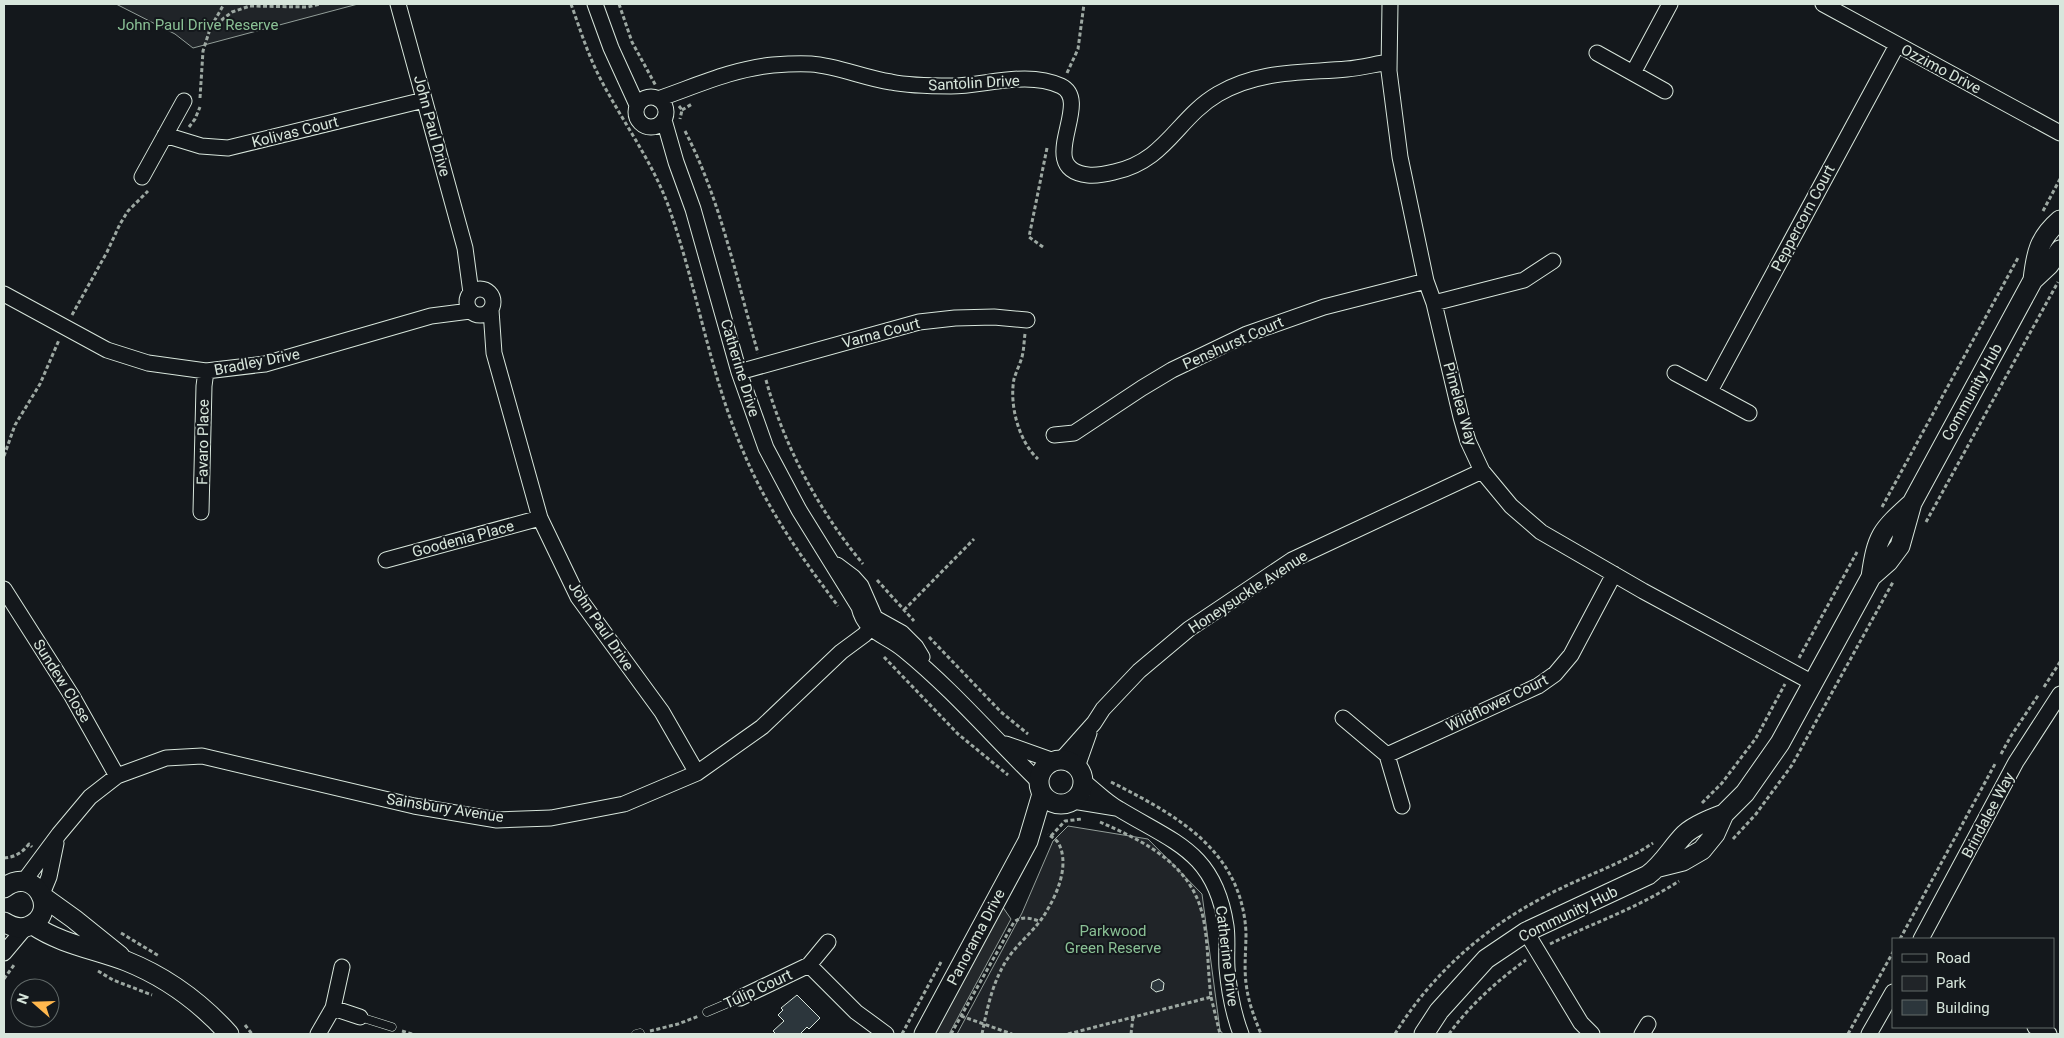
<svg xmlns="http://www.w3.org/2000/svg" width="2064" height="1038" viewBox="0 0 2064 1038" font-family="Roboto,sans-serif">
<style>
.green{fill:#202428;stroke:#939e99}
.parking{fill:#24282b;stroke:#939e99}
.building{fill:#2c363c;stroke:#d8e6dc}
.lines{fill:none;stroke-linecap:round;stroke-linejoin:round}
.service-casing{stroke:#d8e6dc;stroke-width:9}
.minor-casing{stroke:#d8e6dc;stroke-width:17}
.tertiary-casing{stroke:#d8e6dc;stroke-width:21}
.path{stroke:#9da8a2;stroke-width:3;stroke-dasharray:4 2.5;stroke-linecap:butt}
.service{stroke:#14181c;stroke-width:8}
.minor{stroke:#14181c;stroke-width:15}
.tertiary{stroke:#14181c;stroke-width:19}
.labels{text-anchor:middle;stroke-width:4;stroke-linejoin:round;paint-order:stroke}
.park-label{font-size:15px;fill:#8ac095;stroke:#14181c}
.street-label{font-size:15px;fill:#d8e6dc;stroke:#14181c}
</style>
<rect width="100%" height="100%" fill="#14181c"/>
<!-- green -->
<path class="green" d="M116,4H358L193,48L175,34Z
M1068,826L1148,839L1202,894L1220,1030L1223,1034H957L1022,913L1053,841Z"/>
<!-- parking -->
<path class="parking" d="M1002,906L1011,919L949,1034H932Z"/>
<!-- building -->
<path class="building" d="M1159,979L1164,983L1163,990L1156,992L1151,988L1152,982Z
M797,995L820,1018L809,1029L807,1027L800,1034H776L773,1031L784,1021L778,1015L783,1010L781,1008Z"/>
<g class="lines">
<!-- service casing -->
<g class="service-casing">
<path id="service" d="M707,1012L740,998
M360,1017L392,1027
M636,1034L640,1033"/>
</g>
<!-- minor casing -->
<g class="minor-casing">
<path id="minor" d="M398,4L465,248L471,293
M595,4L611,48L637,105
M1390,4L1389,71L1400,157L1426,281L1434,303L1461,417L1468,441L1482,471L1511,506L1541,532L1643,591L1813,683
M1823,4L2060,133
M1597,53L1665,91
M1633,73L1670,4
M636 112a15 15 0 1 1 30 0a15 15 0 1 1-30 0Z
M658,99C696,86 732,69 773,65C785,64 799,63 811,64C838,66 864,78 891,82C910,86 931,86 951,86C985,86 1027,70 1061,86C1094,102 1033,169 1088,175C1097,176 1106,174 1114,172C1166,161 1177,118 1218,94C1258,70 1303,73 1347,69C1361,68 1375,64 1389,62
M664,120L676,162L693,209L739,372L766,448L799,510L859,607C865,633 885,634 904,650C952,689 993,737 1038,781
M165,135L201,146L228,148L424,100
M142,177L184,101
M467 302a13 13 0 1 1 26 0a13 13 0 1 1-26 0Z
M4,294L107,350L148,363L206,371L265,364L431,316L470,311
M1434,303L1524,280L1553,261
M491,310L494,353L540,518L578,597L662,712L697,773
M739,372L919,322L955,318L994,317L1027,320
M1675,373L1749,413
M1710,391L1897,45
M1054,435L1074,433L1142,388L1172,370L1247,334L1324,307L1426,281
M201,512L204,386L206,371
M386,560L540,518
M837,565L853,577L861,586L875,618L902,633L916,647L922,657
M4,589L72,696L117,776
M1343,718L1387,755L1402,806
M1006,744L1054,761
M1387,755L1538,686L1555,674L1571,655L1614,574
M1061,760L1094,723L1103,709L1139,671L1189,629L1292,560L1482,471
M1077,767L1089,733
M1083,781C1095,790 1106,802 1119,809C1175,843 1215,852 1226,926C1228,940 1226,954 1227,968C1229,991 1233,1013 1241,1034
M1073,801L1116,808
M24,881L59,834L90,797L117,776L166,758L202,756L414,806L497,820L551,818L624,804L697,773L762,727L841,652L864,635L871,628L875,618
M42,894L49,877L56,843
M1526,932L1581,1023L1592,1034
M1921,939L2016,762L2060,694
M4,953L25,928
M809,965L856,1012L886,1034
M740,998L809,965L828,942
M333,1008L360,1017
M2035,1027L2049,1034
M318,1034L333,1008L342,967
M1642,1034L1648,1024
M1869,1034L1893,992"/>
</g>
<!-- tertiary casing -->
<g class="tertiary-casing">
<path id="tertiary" d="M2033,280C2036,253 2039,238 2060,220
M1871,577C1877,535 1881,531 1912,503
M1039 782a22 22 0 1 1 44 0a22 22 0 1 1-44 0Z
M1659,867L1683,861L1702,850L1715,834L1724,814L1745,793L1780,743L1871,577L1888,562L1900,546L1912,503L2033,280L2049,265L2060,250
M4,888C34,864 61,912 29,926C20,930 12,927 4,922
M42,896L74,919L120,956
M33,925C61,944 94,949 126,961C166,977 201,1003 229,1034
M924,1034L1028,841L1042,794
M1424,1034L1439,1011L1486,959L1526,932L1648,875C1663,864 1672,847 1685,834C1695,825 1711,819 1724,814"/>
</g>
<!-- path -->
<path class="path" d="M571,4C580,29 588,55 600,78C622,121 651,159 668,205C697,286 709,372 743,451C767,509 801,557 838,606
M619,4L632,42L656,86
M211,27L224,4
M1067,73L1078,49L1084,4
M200,98L203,51L210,29L232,12L250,6L308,7L320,4
M679,106L682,110L680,119
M682,110L692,104
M189,127L195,119L200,107
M685,131C721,201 736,278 758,353
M2043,211L2060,179
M1043,247L1029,237L1047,148
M72,315L107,252L120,224L128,211L148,191
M1025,334C1024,341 1024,349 1022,357C1020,364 1016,372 1014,379C1009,405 1019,442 1038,459
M766,380C784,446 819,511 863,564
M4,456L15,425L40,384L59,340
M1882,507L2019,256
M1926,522L2058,282
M877,580L914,621
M904,610L974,539
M929,637L1001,712L1028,734
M884,657L958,734L1008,775
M1799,658L1857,552
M2044,687L2060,662
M2001,754L2011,736L2039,694
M1111,782C1176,815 1242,850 1246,933C1246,950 1244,966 1246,983C1248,1001 1254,1017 1261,1034
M1702,803L1722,783L1756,738L1785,684
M1051,836L1065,821L1082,819
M1733,839L1756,814L1792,765L1893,582
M4,858C15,857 22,853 29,844L32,847
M121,933L159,956
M1900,939L1995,764
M1550,944C1593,923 1638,908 1679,881
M98,971L113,980L152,995
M4,979L14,965
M1211,997L1220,1034
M961,1016L1012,1034
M245,1025L252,1034
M402,1031L412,1034
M650,1031L678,1024L699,1016
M902,1034L941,962
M951,1034L1014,922C1022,916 1030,918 1039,921
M982,1034C987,1009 992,984 1006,961C1016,945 1032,933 1043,917C1056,897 1070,867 1059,844C1057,840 1052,837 1048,834
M1068,1034L1211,997C1207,968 1209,934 1200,906C1185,861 1141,840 1100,822
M1131,1034L1133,1017
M1395,1034C1430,976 1484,928 1544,897C1580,877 1619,866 1653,843
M1449,1034C1469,1006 1498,980 1526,960
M1848,1034L1893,952"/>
<!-- service -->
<use href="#service" class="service"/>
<!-- minor -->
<use href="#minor" class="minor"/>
<!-- tertiary -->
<use href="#tertiary" class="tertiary"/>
</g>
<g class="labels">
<!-- park labels -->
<g class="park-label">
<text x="198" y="30">John Paul Drive Reserve</text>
<text x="1113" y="936">Parkwood<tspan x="1113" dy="17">Green Reserve</tspan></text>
</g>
<!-- street labels -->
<g class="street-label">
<text transform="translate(1941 69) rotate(28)" y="5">Ozzimo Drive</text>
<text transform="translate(974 83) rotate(-3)" y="5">Santolin Drive</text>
<text transform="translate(432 126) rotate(75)" y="5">John Paul Drive</text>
<text transform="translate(295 132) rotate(-14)" y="5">Kolivas Court</text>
<text transform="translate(1803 218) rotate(-62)" y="5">Peppercorn Court</text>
<text transform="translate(881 333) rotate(-15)" y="5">Varna Court</text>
<text transform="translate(1233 343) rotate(-24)" y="5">Penshurst Court</text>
<text transform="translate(257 362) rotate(-11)" y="5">Bradley Drive</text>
<text transform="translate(740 368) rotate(73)" y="5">Catherine Drive</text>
<text transform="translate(1972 392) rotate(-61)" y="5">Community Hub</text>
<text transform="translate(1460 404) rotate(74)" y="5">Pimelea Way</text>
<text transform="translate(203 442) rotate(-89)" y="5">Favaro Place</text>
<text transform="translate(463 539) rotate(-15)" y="5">Goodenia Place</text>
<text transform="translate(1248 592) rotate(-33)" y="5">Honeysuckle Avenue</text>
<text transform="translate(601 626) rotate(56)" y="5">John Paul Drive</text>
<text transform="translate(62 681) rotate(58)" y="5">Sundew Close</text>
<text transform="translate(1497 703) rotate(-26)" y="5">Wildflower Court</text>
<text transform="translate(445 808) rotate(9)" y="5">Sainsbury Avenue</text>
<text transform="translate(1988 815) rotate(-62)" y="5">Brindalee Way</text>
<text transform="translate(1568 914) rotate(-26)" y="5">Community Hub</text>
<text transform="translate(976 937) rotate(-62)" y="5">Panorama Drive</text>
<text transform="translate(1227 956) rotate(83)" y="5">Catherine Drive</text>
<text transform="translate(758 989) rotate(-25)" y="5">Tulip Court</text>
</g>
</g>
<!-- border -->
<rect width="2064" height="1038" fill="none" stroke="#d8e6dc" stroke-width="10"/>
<!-- legend -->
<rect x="1892" y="938" width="162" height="90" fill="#14181c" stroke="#626a69"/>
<rect x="1902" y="954" width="25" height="8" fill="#14181c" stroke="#626a69"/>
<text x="1936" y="963" font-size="15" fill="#d8e6dc">Road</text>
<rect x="1902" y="976" width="25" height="15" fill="#202428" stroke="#626a69"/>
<text x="1936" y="988" font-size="15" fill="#d8e6dc">Park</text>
<rect x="1902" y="1000" width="25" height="15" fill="#2c363c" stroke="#626a69"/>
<text x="1936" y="1013" font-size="15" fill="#d8e6dc">Building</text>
<!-- north arrow -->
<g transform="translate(35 1003) rotate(290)"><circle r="24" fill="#14181c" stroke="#626a69"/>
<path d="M0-4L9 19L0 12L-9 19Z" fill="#ffb74d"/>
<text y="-8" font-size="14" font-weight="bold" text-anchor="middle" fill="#d8e6dc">N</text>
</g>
</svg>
